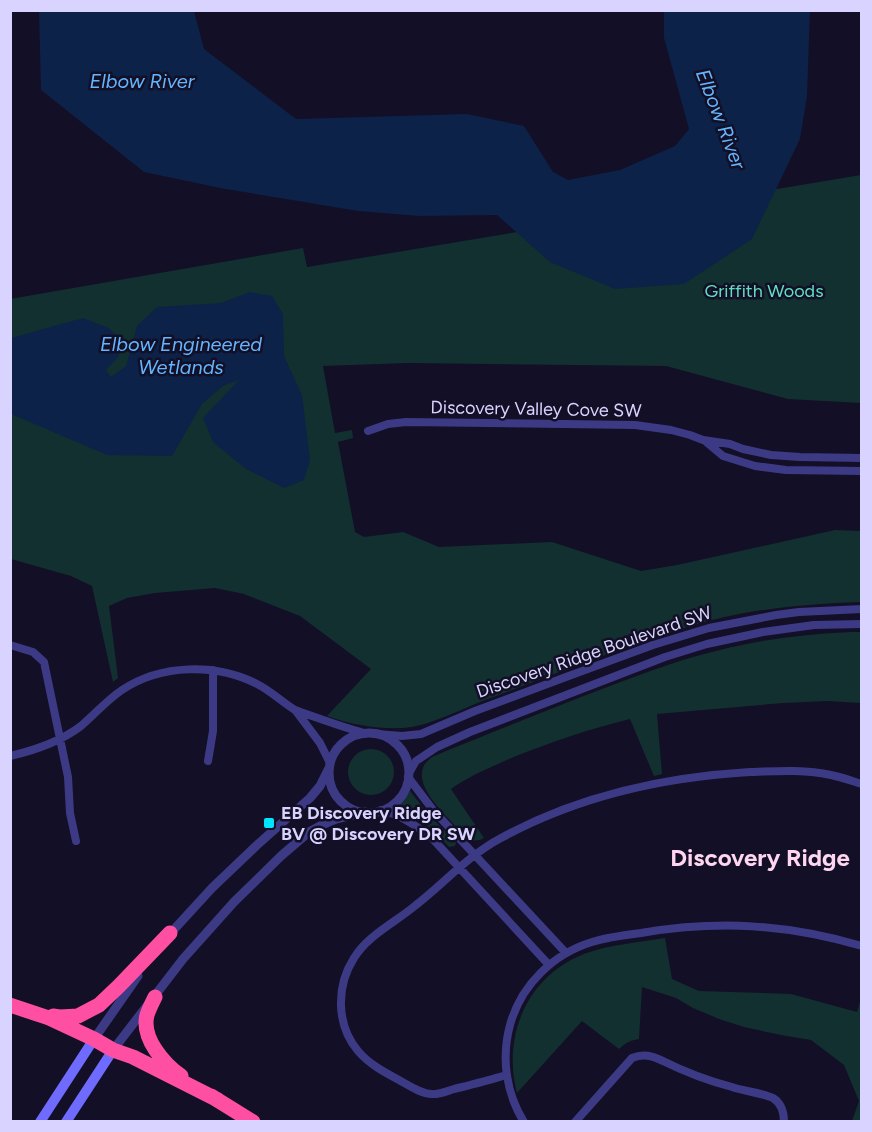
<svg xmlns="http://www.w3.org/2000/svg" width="872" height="1132" viewBox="0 0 872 1132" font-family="Figtree,sans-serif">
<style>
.green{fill:#12302f}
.water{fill:#0c2248}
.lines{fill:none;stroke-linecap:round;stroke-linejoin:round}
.minor{stroke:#3d3a85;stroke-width:8}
.tertiary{stroke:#3d3a85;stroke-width:9}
.secondary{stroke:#6f6bff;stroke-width:10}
.motorway{stroke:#ff4fa3;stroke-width:15}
.poi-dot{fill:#00e5ff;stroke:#130f26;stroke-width:2}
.labels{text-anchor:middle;stroke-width:5;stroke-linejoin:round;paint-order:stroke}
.park-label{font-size:18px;fill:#5fe0c0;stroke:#130f26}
.street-label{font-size:18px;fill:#d9d4ff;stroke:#130f26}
.poi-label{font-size:18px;font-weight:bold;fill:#d9d4ff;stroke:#130f26;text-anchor:start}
.water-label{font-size:20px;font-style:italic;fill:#62b6ff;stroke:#130f26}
.district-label{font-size:24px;font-weight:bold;fill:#ffd6f0;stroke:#130f26}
</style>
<rect width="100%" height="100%" fill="#130f26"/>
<!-- green -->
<path class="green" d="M861,175V403L788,399L666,366L408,363L323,366L335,433L352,430L353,438L338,442L355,532L364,537L403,532L439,547L552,542L641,571L677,565L835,530L861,531V602C804,604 745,609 691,626C621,647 553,675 485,700C462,709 427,727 403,728C378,729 351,725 327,716L371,669L300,616L244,594L215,588L155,593L127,598L109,606L118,678L113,682L92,586L71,576L11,559L10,299L303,248L307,267Z
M851,632H861V703L828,701L783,703L657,714L662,774L654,776L630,719C589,729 548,743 509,759C489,768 469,776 451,789L484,838L480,840L470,841C456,825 414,791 423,768C424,763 429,760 432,757C482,736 531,717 581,697C627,680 672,661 720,650C763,639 807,634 851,632Z
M348 772a23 23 0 1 1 46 0a23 23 0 1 1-46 0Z
M410,791L429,815L455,841L456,843L455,846L449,847C432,828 420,818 396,807Z
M665,938L672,979L699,991L791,994L857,1012L861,998V1121H852L859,1101L844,1065L811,1040L781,1035L744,1027L719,1019L693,1008L676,998L642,987L639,1039C631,1040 625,1043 619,1049L582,1021L517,1093C502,1036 527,976 584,954C607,945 640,942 665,938Z"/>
<!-- water -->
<path class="water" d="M39,11H194L204,49L296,119L467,114L524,126L553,172L568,180L620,170L675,146L689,129L664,38V11H810L807,96L800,139L752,239L684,284L615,289L550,262L497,215L419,216L358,211L220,188L144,172L41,90Z
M250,292L272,296L283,314L284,356L302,395L310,460L304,480L284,488L246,469L213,442L203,418L239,380L223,386L202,404L172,456L107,455L11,414V338L83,318L109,328L117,337L119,356L106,370L111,377L126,366L137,326L157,307L221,303Z"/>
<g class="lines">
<!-- minor -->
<path class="minor" d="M368,431L388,424L406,422L635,425L671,430L690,435L703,440L730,444L743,449L771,455L800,457L862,458
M705,441L723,456L755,466L786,470L862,471
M10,645L33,652L44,662L68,777L70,813L76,841
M296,711L320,743L330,763
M377,734L402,736L421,734L475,711L566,677L653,645L709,628L776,615L799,612L862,609
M10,756C36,750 60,742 81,726C95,714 107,700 122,690C161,664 216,663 257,684C271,691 282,702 295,710C300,712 306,714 312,716C329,722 346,728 364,733
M208,761L213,731V670
M409,773L416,761L437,747L470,732L665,657L707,644L763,632L814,625L862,624
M408,777L433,810L566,953
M381,810C400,815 415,825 430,836L549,965
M507,1075C489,1080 472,1085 454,1089C447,1091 439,1095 432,1094C421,1094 408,1085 399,1080C384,1072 369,1064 358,1051C336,1025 336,986 354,958C368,935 396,922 416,905C445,882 469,855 501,838C578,796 664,777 750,772C776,771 805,769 831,775C841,777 852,781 862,784
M524,1122C506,1093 501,1058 510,1025C521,985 553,954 592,942C608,937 625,935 641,933C719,920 786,924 862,946
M575,1122L632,1058C644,1053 652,1056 663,1061C685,1072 709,1081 732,1087C743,1091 763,1093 773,1098C781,1103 784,1112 784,1122"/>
<!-- tertiary -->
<path class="tertiary" d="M329 773a40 40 0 1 1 80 0a40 40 0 1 1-80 0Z
M168,936L212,888L256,846L310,798L320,786L329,768
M94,1039L138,976
M113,1050L183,959L234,902L281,856L309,832L324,824L336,819L366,812"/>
<!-- secondary -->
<path class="secondary" d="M40,1122L94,1039
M66,1122L113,1050"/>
<!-- motorway -->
<path class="motorway" d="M155,997C152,1003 149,1009 147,1015C141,1038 164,1064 181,1076
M10,1005L49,1018L94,1039L113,1050L133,1057L218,1100
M53,1016L60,1017L78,1016L99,1005L119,986L170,933
M211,1096L253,1122"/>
</g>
<!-- markers -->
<rect class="poi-dot" x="263" y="817" width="12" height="12" rx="3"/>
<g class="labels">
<!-- park labels -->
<g class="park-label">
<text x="764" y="297">Griffith Woods</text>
</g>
<!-- street labels -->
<g class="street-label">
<text transform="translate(536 409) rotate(1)" y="6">Discovery Valley Cove SW</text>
<text transform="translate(594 652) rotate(-19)" y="6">Discovery Ridge Boulevard SW</text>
</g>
<!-- poi labels -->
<g class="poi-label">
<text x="281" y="819">EB Discovery Ridge<tspan x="281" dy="21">BV @ Discovery DR SW</tspan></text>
</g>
<!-- water labels -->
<g class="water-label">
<text x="142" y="88">Elbow River</text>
<text transform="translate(721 119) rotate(69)" y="7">Elbow River</text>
<text x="181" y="351">Elbow Engineered<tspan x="181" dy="23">Wetlands</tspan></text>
</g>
<!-- district labels -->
<g class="district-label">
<text x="760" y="866">Discovery Ridge</text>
</g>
</g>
<!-- border -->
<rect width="872" height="1132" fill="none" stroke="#d9d4ff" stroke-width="24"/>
</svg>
